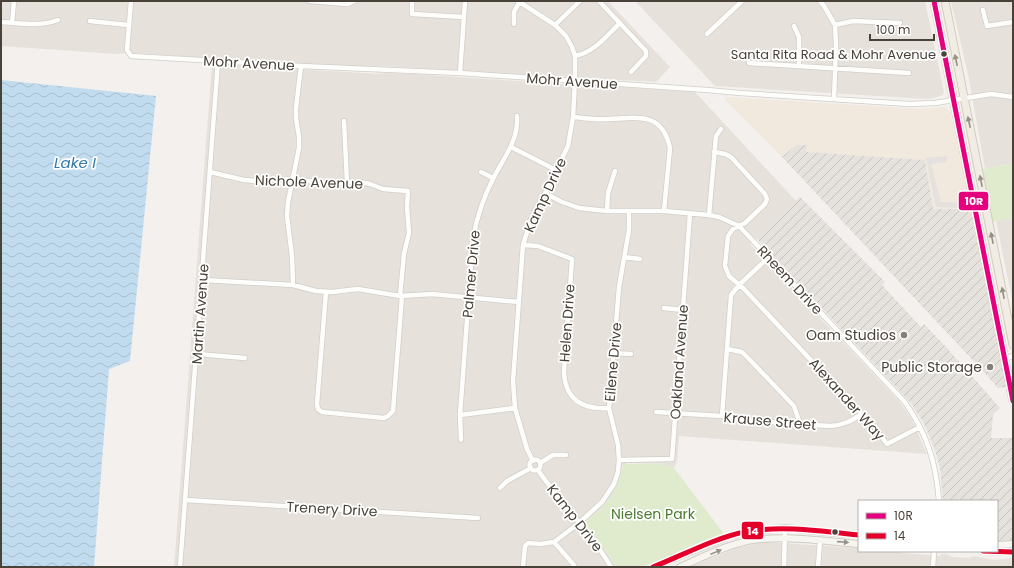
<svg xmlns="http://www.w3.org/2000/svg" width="1014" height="568" viewBox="0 0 1014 568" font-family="Poppins,sans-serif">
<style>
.residential{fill:#e6e2db}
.commercial{fill:#f1e9de}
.industrial{fill:url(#industrial-furrows)}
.green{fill:#e0ebce}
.parking{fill:#e5e1de}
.water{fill:url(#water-waves)}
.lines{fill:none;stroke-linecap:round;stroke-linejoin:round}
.minor-casing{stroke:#d1ceca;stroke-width:6}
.secondary-casing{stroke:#d1cdc4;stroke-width:8}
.primary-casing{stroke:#d4ccbc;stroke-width:9}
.minor{stroke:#fdfdfc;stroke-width:4.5}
.secondary{stroke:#f7f5f0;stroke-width:6}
.primary{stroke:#f1ede5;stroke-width:7}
.bus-1-casing{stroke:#fff;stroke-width:8}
.bus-2-casing{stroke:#fff;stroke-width:8}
.bus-1{stroke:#e5007d;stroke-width:5}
.bus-2{stroke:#e4002b;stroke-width:5}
.oneway{fill:#958f86}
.oneway2{fill:#97938b}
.bus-dot{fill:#494239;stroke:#fff;stroke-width:1.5}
.poi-dot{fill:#847f78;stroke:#fff;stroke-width:1.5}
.labels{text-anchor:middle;stroke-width:3.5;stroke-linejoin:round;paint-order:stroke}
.bus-label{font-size:13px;fill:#494239;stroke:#fff;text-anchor:end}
.street-label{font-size:14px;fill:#494239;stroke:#fff}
.poi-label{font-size:14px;fill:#494239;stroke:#fff;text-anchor:end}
.park-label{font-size:14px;fill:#4b792d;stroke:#fff}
.water-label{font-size:15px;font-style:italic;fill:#3379a9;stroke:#fff}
.line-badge{stroke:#fff;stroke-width:1.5}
.badge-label{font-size:11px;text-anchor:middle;font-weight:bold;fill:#fff}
</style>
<defs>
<pattern id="industrial-furrows" width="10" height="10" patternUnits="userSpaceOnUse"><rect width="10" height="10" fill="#e5e1dd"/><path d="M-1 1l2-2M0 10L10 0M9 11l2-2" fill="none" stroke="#c6c2be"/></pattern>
<pattern id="water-waves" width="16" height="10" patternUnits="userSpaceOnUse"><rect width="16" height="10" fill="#c0dcee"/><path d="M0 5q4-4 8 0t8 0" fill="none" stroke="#a6becd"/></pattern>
</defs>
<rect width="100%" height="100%" fill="#f3f0ed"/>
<!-- residential -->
<path class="residential" d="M1,1H608L670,67L656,82L381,66L353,67L349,66L208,58L137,53L116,54L1,46Z
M635,1H925L944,92L943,95L934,98L927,99L715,86Z
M951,1H1013V163L985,169L969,79Z
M212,64L380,74L384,73L415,74L564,84L568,86L582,87L590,85L695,92L796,201L750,244L899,401L912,420L927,454L679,436L677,461L674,468L665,466L661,463H627L622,466L620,478L612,495L598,512L588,519L586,523L587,527L608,554L616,567H174Z
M1013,218V304L996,221Z
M765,542L859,548V551H895L903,553L939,556L942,554H946L953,557L970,558L973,556L994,560L1013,558V567H689L737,548Z"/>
<!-- commercial -->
<path class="commercial" d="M726,97L920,109L945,107L948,109L951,113L970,209H933L925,160L806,152V145H796L782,157L725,100Z"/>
<!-- industrial -->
<path class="industrial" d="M796,145H807L806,152L925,160L933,209H970L1006,387L998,388L982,370L782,157Z
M800,197L885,282L882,285L921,327L924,324L946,347L1000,408L993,414L991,438H1013V540L997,541V501H943L940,468L935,450L924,424L911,403L756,238Z"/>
<!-- green -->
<path class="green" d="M1013,163V218L991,222L980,170Z
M661,463L665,466L674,468L724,534L641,567H616L608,554L587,527L586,523L588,519L598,512L612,495L624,464Z"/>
<!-- parking -->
<path class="parking" d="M947,156V162L931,164L941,202L967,203L968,208L936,207L926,158Z"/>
<!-- water -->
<path class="water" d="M1,80L156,96L130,361L109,369L94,567H1Z"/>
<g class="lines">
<!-- minor casing -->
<g class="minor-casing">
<path id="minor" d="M131,1L127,50L131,56L301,66L460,73L707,90L740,93L909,104L935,103L991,94L1013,97
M310,1L348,4L354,1
M412,1V14L464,17
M518,1L555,25L566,36L572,47L575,56V81L573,117L568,146L545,193L532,216L523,245L513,381L515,408L527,449L533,461
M599,1L646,51V56L631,72
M820,1L824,6L835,25L836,45L834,99
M983,10L987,26L1013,22
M90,21L128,25
M1,22C20,23 39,27 58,20
M12,23L14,1
M514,24V12L520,1
M555,25L580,1
M835,25L853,21L900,23
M794,26L799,37V66
M707,34L742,1
M575,56C595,52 606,36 620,23
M749,63L909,73
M460,73L465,1
M573,117C585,118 596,120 608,119C638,118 662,111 670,148L664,211
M344,121L347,182
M511,147L556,170
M714,152L725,154L731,157L765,194L767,199L765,204L745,223L733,229L728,236L725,266L729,276L744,289L874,427L887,444L920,427
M210,172L244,180L257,181L277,179H293L331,184L347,182H360L370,184L383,189L408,191L407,206L409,233L404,254L400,296
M481,172L493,178
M545,193L562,202L579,208L607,211H664L709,215L719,217L739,226L904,401C927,433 936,462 939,501
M607,211L608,193L615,171
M709,215L716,136L721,129
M523,245L538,246L572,259L564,372C565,399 582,410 609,408
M624,257L640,259
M203,280L293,285L316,291L332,292L358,289L400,296L432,294L519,302
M293,285L292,256L287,216L288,202L299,148V137L296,118V108L301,66
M326,292L317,404L318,409L322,412L384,418L388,416L393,411L402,296
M664,308L683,310
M727,349L742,352L750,360L794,406L800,424
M613,353L631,354
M197,354L245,358
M1004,359L1013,356
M656,412L722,416L756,421L830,426C844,425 851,421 862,414
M460,415L515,408
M722,416L731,295L739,285L769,257
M461,440L460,415L473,238C477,217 483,198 493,179C503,159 519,140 517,116
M529.5 465a5.5 5.5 0 1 1 11 0a5.5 5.5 0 1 1-11 0Z
M619,460L672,459L690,213
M540,463L553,455H566
M538,470C561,504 591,532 611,567
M500,488L507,481L531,468
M185,500L478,518
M554,542L574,565V567
M180,567L218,61
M523,567L525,546L528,543L540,544L554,542L579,523L602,502L614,484L618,472L619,460L618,445L609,408L619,287L629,230V211
M784,567L785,528
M818,567L820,541
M933,567L934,551"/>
</g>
<!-- secondary casing -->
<g class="secondary-casing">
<path id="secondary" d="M997,545L1013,544
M983,551L1013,552
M653,567L729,536L745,532L785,528L859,535
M680,567C699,559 719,548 740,543C775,533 823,541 859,544"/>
</g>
<!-- primary casing -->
<g class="primary-casing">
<path id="primary" d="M934,1L1013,401
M945,1L1013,345"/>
</g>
<!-- minor -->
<use href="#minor" class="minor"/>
<!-- secondary -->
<use href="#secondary" class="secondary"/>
<!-- primary -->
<use href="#primary" class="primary"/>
<!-- bus-1 casing -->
<g class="bus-1-casing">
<path id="bus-1" d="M934,1L1013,401"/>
</g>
<!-- bus-2 casing -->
<g class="bus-2-casing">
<path id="bus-2" d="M983,551L1013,552
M653,567C681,556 715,538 744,532C782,525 821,531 859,535"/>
</g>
<!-- bus-1 -->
<use href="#bus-1" class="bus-1"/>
<!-- bus-2 -->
<use href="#bus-2" class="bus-2"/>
</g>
<!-- one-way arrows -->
<defs><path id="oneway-solid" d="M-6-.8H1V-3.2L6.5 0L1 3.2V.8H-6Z"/></defs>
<g class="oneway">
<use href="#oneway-solid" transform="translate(956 60) rotate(-102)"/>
<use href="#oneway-solid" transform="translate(969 122) rotate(-102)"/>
<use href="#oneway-solid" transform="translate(981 181) rotate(-101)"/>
<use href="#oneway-solid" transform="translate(992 238) rotate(-101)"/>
<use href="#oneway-solid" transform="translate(1003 293) rotate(-101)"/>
</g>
<g class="oneway2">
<use href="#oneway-solid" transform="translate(843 542) rotate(4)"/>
<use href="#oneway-solid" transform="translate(716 552) rotate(-22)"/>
</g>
<!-- markers -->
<g class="bus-dot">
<circle cx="944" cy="54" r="3.5"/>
<circle cx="835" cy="532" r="3.5"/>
</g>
<g class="poi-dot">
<circle cx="904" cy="335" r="4"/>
<circle cx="990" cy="367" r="4"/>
</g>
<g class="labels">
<!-- bus labels -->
<g class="bus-label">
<text x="936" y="59">Santa Rita Road &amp; Mohr Avenue</text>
</g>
<!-- street labels -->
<g class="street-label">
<text transform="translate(249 63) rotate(3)" y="5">Mohr Avenue</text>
<text transform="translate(572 81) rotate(4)" y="5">Mohr Avenue</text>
<text transform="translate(309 182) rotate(2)" y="5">Nichole Avenue</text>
<text transform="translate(545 195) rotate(-65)" y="5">Kamp Drive</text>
<text transform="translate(471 274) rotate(-85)" y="5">Palmer Drive</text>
<text transform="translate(790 280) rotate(47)" y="5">Rheem Drive</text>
<text transform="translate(200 314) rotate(-86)" y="5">Martin Avenue</text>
<text transform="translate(567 323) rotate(-86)" y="5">Helen Drive</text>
<text transform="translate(613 362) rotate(-85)" y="5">Eilene Drive</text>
<text transform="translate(679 362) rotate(-86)" y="5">Oakland Avenue</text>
<text transform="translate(847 399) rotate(48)" y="5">Alexander Way</text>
<text transform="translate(770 421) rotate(5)" y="5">Krause Street</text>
<text transform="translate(332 509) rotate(3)" y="5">Trenery Drive</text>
<text transform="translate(575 518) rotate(52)" y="5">Kamp Drive</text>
</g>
<!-- poi labels -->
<g class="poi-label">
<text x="896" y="340">Oam Studios</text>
<text x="982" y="372">Public Storage</text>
</g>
<!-- park labels -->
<g class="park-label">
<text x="653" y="519">Nielsen Park</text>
</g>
<!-- water labels -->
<g class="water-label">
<text x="75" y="168">Lake I</text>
</g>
</g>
<g class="line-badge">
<rect x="958" y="191" width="31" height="20" rx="4" fill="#e5007d"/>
<rect x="741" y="521" width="23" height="19" rx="4" fill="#e4002b"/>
</g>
<g class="badge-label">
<text x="974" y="205">10R</text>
<text x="753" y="535">14</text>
</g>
<!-- border -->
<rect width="1014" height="568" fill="none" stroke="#494239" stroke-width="4"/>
<!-- legend -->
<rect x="858" y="500" width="140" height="52" fill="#ffffff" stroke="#b6b3b0"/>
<rect x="866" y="513" width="20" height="6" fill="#e5007d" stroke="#b6b3b0"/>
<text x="894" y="520" font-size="12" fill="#494239">10R</text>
<rect x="866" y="533" width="20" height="6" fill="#e4002b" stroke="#b6b3b0"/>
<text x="894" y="540" font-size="12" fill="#494239">14</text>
<!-- scale -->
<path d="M870 34v6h64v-6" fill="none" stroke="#494239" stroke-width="2"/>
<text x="876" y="34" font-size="12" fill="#494239" stroke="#ffffff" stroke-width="3" paint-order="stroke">100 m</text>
</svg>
